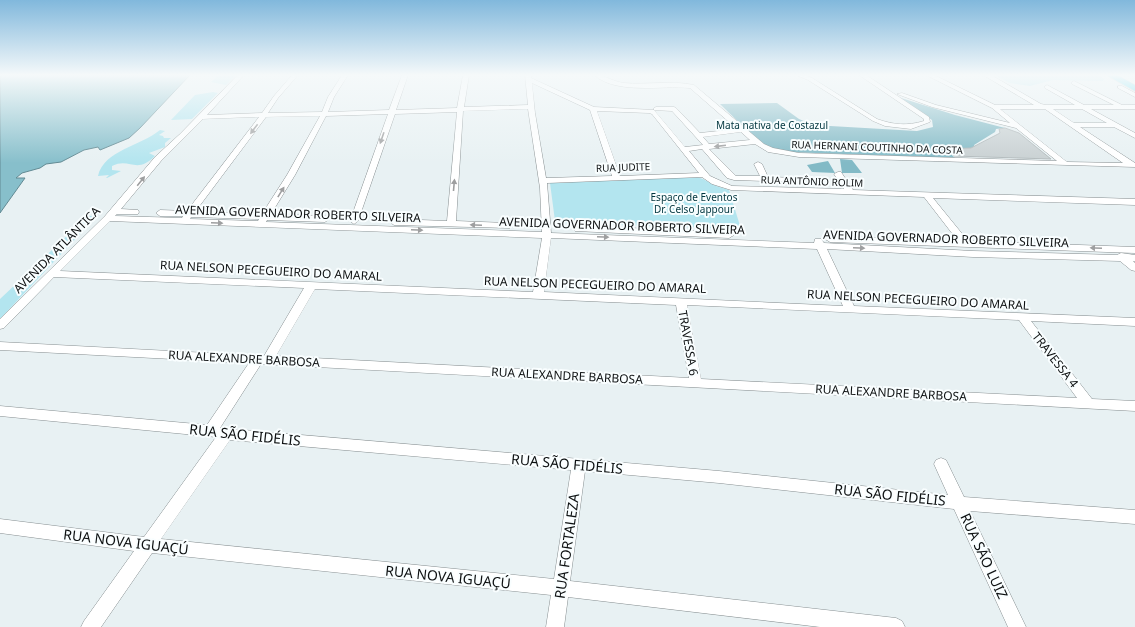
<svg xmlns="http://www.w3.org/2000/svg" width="1135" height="627" viewBox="0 0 1135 627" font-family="'Noto Sans',sans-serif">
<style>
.green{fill:#b3e5ef}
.forest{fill:#82bac6}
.water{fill:#87bfcb;stroke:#628a93}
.building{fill:#c8d0d2;stroke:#b1b9bb}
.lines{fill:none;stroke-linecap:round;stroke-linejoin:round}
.minor-casing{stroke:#868e90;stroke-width:1}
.highway-casing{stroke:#cacacb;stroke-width:1}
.minor{fill:#fff;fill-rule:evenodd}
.highway{fill:#3dd4ef;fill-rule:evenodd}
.oneway{fill:#9e9fa0}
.labels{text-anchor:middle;stroke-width:4;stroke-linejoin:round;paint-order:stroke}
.far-park-label{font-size:10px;fill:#00353e;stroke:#f9feff}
.far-street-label{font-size:10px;fill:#0d1011;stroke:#f9feff}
.street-label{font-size:12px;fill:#0d1011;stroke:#f9feff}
.near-street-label{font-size:14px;fill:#0d1011;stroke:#f9feff}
</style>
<rect width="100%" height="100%" fill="#e8f1f3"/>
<!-- green -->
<path class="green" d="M219,75H236L226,85L211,82Z
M994,75H1098L1104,79L1103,81L1053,80L1030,86L1010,83Z
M213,92L218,93L192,119L171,120L195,95Z
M160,130L165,131L159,135L163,136L164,138H171L165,143V147L149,153L155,156C136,175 130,157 112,166V170L121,171L107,178H106L109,175L98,176C104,150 141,146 160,130Z
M697,177L703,179L716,186L729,190L741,229L562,223L555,221L550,183Z
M88,216H97L0,319V299Z"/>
<!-- forest -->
<path class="forest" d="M898,97L955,115L1005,128L996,129L995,132L974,145L975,148L946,149L955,158L788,152L771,149L759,142L720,104L777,103L799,119L813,125L917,131L933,127L932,120Z
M840,159L852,160L862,173H842Z
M828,161L835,173L812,172L807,165Z"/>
<!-- water -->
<path class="water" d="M0,75H190L140,128L129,138L100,150L98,147L84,150L61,162L46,164L40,168L22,173L16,178H25L0,213Z"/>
<!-- building -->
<path class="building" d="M1005,128L1019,133L1051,159L954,156L946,149L971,148L1000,133L999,129Z"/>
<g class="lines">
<!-- minor casing -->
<g class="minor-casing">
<path id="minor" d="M238,75H244L207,115L262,113L274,96L292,75H298L278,98L268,113L322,112L328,97L342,75H348L334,97L328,112L389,110L402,75H408L396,110L457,108L463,75H469L464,107L528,105L525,75H531V78L594,107L654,110V108L656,107H674L676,108L700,133L737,129L690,88C662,85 617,95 594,75C605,75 614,82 624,83C647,85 671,80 694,85L764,144L773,148L799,153L1057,161L1016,128L932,107L897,94L902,93L936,105L1010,123L992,108L926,75H934L995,105H1034L983,75H991L1041,104L1046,105H1075L1045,88L1044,87L1047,85L1084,105H1114L1072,84V82L1074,81L1122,105H1135V109H1091L1135,133V138L1114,127H1080L1135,163V167L799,157L768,152L755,144L709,149L736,176H760L754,164L758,162L762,164L768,177L799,178L803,180L799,182L734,180L727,178L702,149L689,151L710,176L732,186L844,189L834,174L838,172H841L853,190L1135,199V205L933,198L968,241L1135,247V253L830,242L825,239L830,236L958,241L924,197L731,190L712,184L702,177L547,183L551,233L814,243L815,239H821L824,243L973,251L1117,255L1121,253L1135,255V261H1133L1135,263V271L1131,270L1120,261L973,257L827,249L854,306L1135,318V326L1031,321L1092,399L1135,401V411L261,364L220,428L719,471L948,495L934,464L936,460L941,458L946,460L964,497L1135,510V524L970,511L1026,627H1008L954,509L719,483L585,471L570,581L896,618L902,621L905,627H820L568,597L564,627H546L551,595L152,553L101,627H81L84,621L134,551L0,533V519L144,537L216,437L0,416V406L207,425L249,363L0,350V342L264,356L304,288L54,277L4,328L0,329V319L105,216L155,157L180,134ZM532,83L590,110L612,176L546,178L535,113ZM528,109L540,188L542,232L266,222L267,220L325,222L329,219L325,216L271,214L295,175L326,116L388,114L350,221L354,224L358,221L395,114L457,112L447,221L394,219L390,222L394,225L510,228L512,226L510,224L507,223L456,221L463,111ZM1000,109H1045L1123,163L1067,162ZM1053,109H1082L1107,123H1074ZM654,110L672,111L703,145L685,147ZM597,111L649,113L652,114L699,173L620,176ZM320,116L287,175L262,214L195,212L266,117ZM259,117L187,211L160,210L156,213L160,216H183L182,218L115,216L117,214H138L139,212L138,210L121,209L161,161L203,119ZM741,132L750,140L709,144L703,137ZM191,217L259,219L258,221L190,219ZM110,221L542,238L533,292L60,271ZM551,238L817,249L843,306L544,292ZM315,289L676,305L689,378L276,356ZM687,305L1019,320L1077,398L701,379ZM230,440L571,470L554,579L161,539Z
M796,75H805L812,78L877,119C894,125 907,126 924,121V119L859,75H866L929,117L930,122L911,129L885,126L873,121L808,80Z
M1118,86H1122L1135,93V97L1118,88Z
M578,226L729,232L734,235L729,238L575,231L573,229Z"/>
</g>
<!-- highway casing -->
<g class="highway-casing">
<path id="highway" d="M1106,75H1117L1135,85V91Z"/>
</g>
<!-- minor -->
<use href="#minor" class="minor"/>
<!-- highway -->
<use href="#highway" class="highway"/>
</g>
<!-- one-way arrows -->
<defs><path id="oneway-solid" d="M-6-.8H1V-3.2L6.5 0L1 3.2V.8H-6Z"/></defs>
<g class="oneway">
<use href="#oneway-solid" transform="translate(254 129) rotate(127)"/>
<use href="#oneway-solid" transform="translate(382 138) rotate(109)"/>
<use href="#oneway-solid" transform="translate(720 146) rotate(173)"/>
<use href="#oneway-solid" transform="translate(141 181) rotate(-51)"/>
<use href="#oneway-solid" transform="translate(454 185) rotate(-85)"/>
<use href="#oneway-solid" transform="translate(281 192) rotate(-58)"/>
<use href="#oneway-solid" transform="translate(217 223) rotate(2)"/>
<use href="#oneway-solid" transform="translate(476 225) rotate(-177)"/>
<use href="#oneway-solid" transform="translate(417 230) rotate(2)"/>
<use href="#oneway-solid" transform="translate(603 237) rotate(2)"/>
<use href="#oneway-solid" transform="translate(859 248) rotate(3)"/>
<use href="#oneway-solid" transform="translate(1096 248) rotate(-178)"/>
</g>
<!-- sky -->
<linearGradient id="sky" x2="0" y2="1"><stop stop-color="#81b8dc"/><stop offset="0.46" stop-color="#f5f9fa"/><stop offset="1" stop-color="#f5f9fa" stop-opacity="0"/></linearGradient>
<rect width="1135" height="163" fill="url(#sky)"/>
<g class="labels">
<!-- far-park labels -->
<g class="far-park-label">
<text x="772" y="129">Mata nativa de Costazul</text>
<text x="694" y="201">Espaço de Eventos<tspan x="694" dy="12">Dr. Celso Jappour</tspan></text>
</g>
<!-- far-street labels -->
<g class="far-street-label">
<text transform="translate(877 147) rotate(2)" y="4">RUA HERNANI COUTINHO DA COSTA</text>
<text transform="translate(623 167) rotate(-2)" y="4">RUA JUDITE</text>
<text transform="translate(812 181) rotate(2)" y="4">RUA ANTÔNIO ROLIM</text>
</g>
<!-- street labels -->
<g class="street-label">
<text transform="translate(298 214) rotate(2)" y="4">AVENIDA GOVERNADOR ROBERTO SILVEIRA</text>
<text transform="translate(622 226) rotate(2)" y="4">AVENIDA GOVERNADOR ROBERTO SILVEIRA</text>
<text transform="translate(946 239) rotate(2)" y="4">AVENIDA GOVERNADOR ROBERTO SILVEIRA</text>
<text transform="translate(57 250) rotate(-45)" y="4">AVENIDA ATLÂNTICA</text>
<text transform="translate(271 271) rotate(3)" y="4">RUA NELSON PECEGUEIRO DO AMARAL</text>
<text transform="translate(595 285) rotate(2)" y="4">RUA NELSON PECEGUEIRO DO AMARAL</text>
<text transform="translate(918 300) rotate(3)" y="4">RUA NELSON PECEGUEIRO DO AMARAL</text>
<text transform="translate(688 343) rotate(80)" y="4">TRAVESSA 6</text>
<text transform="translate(244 359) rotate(3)" y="4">RUA ALEXANDRE BARBOSA</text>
<text transform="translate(1055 360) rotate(52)" y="4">TRAVESSA 4</text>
<text transform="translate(567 376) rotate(3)" y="4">RUA ALEXANDRE BARBOSA</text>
<text transform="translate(891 393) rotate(3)" y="4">RUA ALEXANDRE BARBOSA</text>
</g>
<!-- near-street labels -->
<g class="near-street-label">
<text transform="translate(245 435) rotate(6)" y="5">RUA SÃO FIDÉLIS</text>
<text transform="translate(567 464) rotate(5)" y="5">RUA SÃO FIDÉLIS</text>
<text transform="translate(890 495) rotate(6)" y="5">RUA SÃO FIDÉLIS</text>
<text transform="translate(126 542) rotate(7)" y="5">RUA NOVA IGUAÇÚ</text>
<text transform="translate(567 546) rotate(-82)" y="5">RUA FORTALEZA</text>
<text transform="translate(984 556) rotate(65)" y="5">RUA SÃO LUIZ</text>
<text transform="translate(448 577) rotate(6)" y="5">RUA NOVA IGUAÇÚ</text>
</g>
</g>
</svg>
